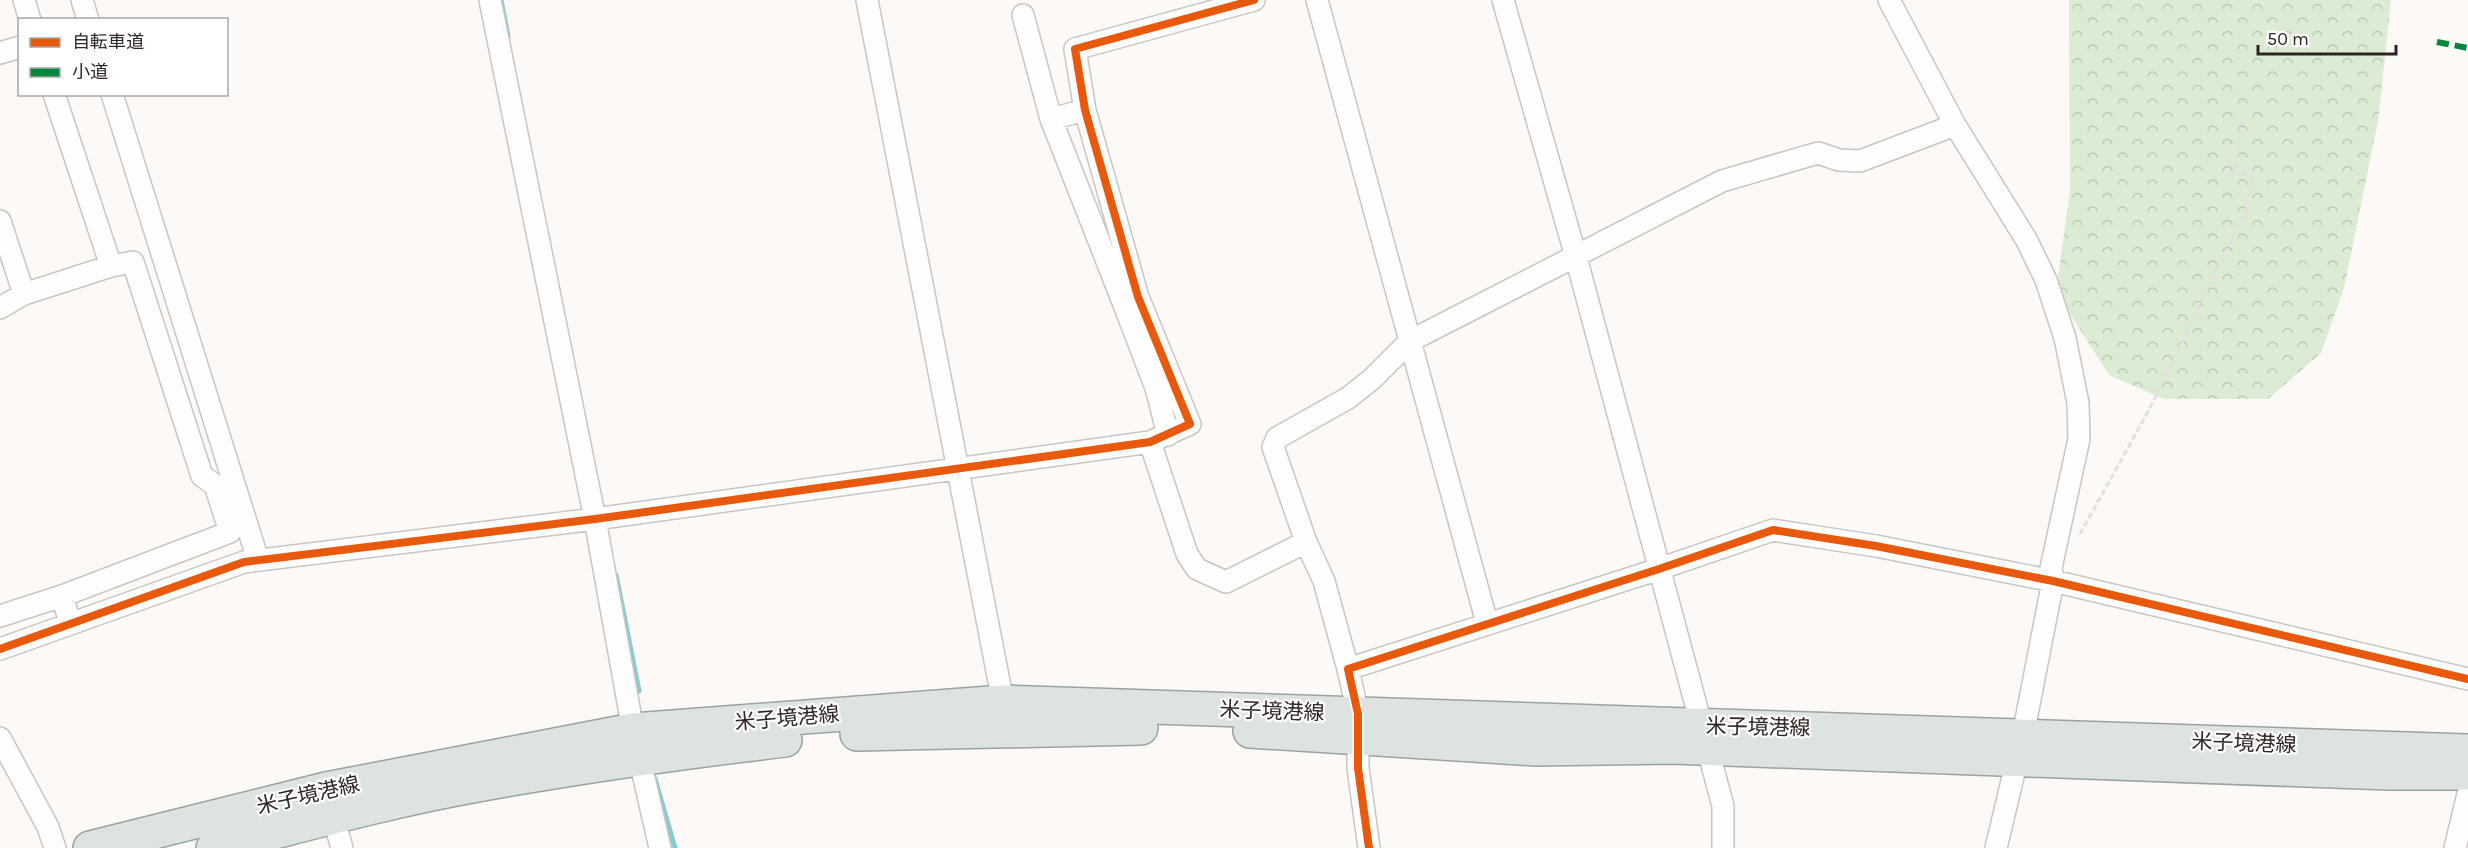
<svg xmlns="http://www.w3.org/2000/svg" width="2468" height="848" viewBox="0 0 2468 848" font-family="Karla,'Noto Sans JP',sans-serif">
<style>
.forest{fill:url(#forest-crowns)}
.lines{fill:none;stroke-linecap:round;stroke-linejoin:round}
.stream{stroke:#86ccce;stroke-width:5}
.street-casing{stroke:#cac5c2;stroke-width:24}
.primary-casing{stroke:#99a4a0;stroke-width:36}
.path{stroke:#e2e0e0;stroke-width:3;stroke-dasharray:6 3;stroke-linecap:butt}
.street{stroke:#fffefe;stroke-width:21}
.primary{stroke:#dde3e1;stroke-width:33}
.quiet{stroke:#00873e;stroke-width:6;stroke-dasharray:12 6;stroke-linecap:butt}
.cycleway-casing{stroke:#fff;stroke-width:11}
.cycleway{stroke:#e8590c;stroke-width:8}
.labels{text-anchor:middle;stroke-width:4.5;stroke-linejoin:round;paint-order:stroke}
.street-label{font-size:21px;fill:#2e2421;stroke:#fff}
</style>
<defs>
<pattern id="forest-crowns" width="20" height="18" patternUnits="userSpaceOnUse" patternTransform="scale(1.5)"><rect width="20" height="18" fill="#dcebd3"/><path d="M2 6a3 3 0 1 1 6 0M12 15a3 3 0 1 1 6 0" fill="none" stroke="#bdc9b5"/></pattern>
</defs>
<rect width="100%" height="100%" fill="#fcf9f7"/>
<!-- forest -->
<path class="forest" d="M2069,0H2391L2378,121L2344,288L2321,353L2268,399H2164L2109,375L2056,292L2070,191Z"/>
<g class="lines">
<!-- stream -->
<path class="stream" d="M501,0L508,36
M616,575L639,691
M655,779L675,848"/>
<!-- street casing -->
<g class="street-casing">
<path id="street" d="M24,0L30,20
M82,0L88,20
M490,0L595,519L633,730L660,848
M867,0L1003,702
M1317,0L1487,623
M1503,0L1576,257L1723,806V848
M1889,0L1955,125L2026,239L2046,280L2065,338L2078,403L2079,439L2051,568L2053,581L2023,735L1996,848
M1023,15L1051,119
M0,53L20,47
M112,94L258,560
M1085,110L1051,119L1123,302
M0,221L24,294
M1134,298L1123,302L1156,388L1168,435
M0,308L24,294L111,266L54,94
M1150,442L1187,554L1197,569L1226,582L1306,542
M0,616L62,596
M70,622L62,596L230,532L215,485L202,476L133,262L111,266
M0,649L244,562L595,519L1150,442L1190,424L1138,297L1085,110L1075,49L1254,0
M1348,669L1324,581L1306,542L1273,447L1277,438L1348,398L1372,379L1410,341L1722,181L1818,153L1839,160L1860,161L1955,125
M0,738L48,827L55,848
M333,817L342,848
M1369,848L1358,768V714L1348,669L1659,569L1773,530L1876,546L2053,581L2468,679
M2455,848L2468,794"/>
</g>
<!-- primary casing -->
<g class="primary-casing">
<path id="primary" d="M1250,731L1536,749L1673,747L2388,773H2468
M857,734L1141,728
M90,848L326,789L633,730L1003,702L2468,751
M213,848C303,825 392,800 483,784C583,766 684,752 785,740"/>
</g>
<!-- path -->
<path class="path" d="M2080,534L2150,408L2246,209L2253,175L2234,173L2242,120"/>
<!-- street -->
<use href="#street" class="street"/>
<!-- primary -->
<use href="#primary" class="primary"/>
<!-- quiet -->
<path class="quiet" d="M2437,42L2468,48"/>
<!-- cycleway casing -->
<g class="cycleway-casing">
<path id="cycleway" d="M0,649L244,562L595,519L1150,442L1190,424L1138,297L1085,110L1075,49L1254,0
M1369,848L1358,768V714L1348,669L1659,569L1773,530L1876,546L2053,581L2468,679"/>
</g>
<!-- cycleway -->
<use href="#cycleway" class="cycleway"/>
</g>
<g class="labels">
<!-- street labels -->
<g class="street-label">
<text transform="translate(1272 711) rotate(2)" y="7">米子境港線</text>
<text transform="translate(787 718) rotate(-5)" y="7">米子境港線</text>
<text transform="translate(1758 727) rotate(1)" y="7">米子境港線</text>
<text transform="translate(2244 743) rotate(2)" y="7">米子境港線</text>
<text transform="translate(308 795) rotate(-13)" y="7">米子境港線</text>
</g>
</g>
<!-- legend -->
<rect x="18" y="18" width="210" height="78" fill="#ffffff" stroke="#aba7a6" stroke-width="1.5"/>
<rect x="30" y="38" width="30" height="9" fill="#e8590c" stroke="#aba7a6" stroke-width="1.5"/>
<text x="72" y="48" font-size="18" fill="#2e2421">自転車道</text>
<rect x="30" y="68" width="30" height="9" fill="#00873e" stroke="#aba7a6" stroke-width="1.5"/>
<text x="72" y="78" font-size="18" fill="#2e2421">小道</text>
<!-- scale -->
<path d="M2258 45v9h138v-9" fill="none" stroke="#2e2421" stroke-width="3"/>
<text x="2267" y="45" font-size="18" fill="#2e2421" stroke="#ffffff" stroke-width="4.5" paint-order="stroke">50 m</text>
</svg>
